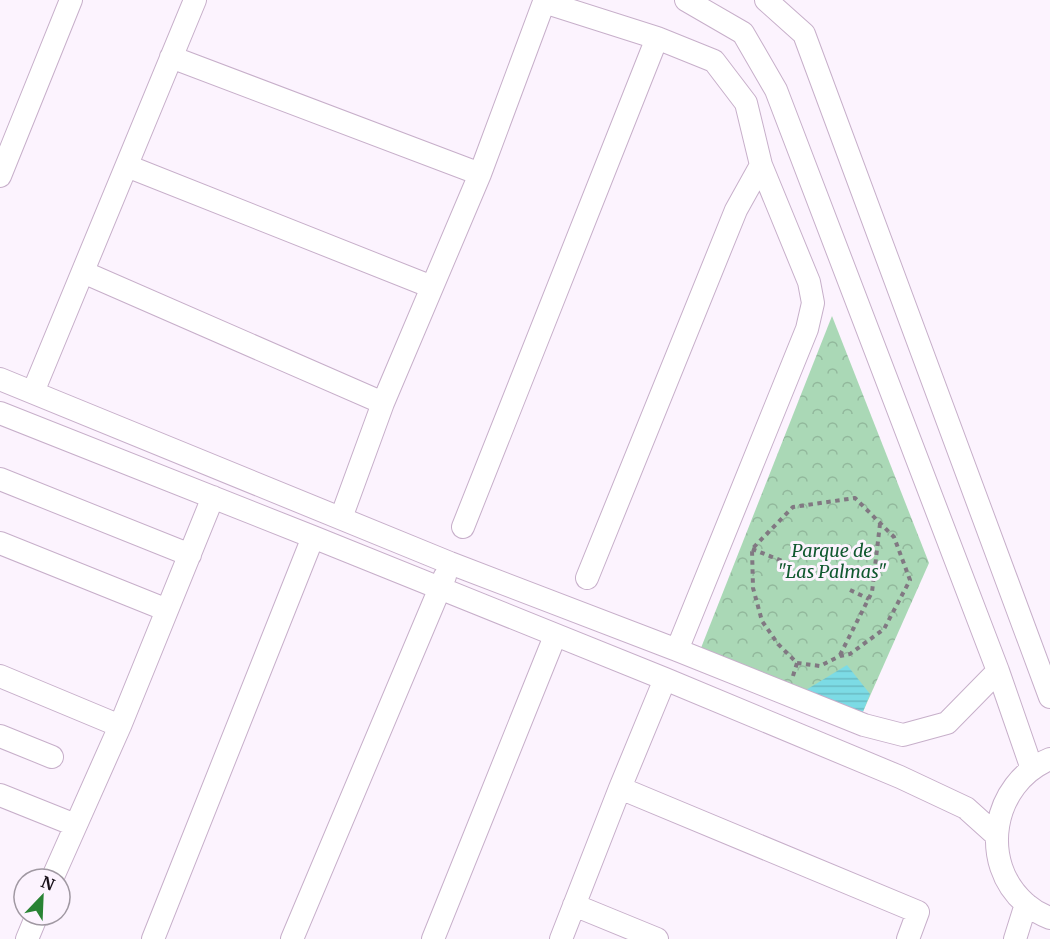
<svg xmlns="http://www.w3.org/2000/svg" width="1050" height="939" viewBox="0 0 1050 939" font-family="Merriweather,serif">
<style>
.park{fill:url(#park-crowns)}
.water{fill:url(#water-rules)}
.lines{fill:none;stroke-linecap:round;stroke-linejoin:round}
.minor-casing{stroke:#c7afca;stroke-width:24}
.path{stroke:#817882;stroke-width:4;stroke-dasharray:4.5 4.5;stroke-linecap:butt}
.minor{stroke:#fff;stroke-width:22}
.labels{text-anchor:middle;stroke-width:6;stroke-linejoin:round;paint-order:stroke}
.park-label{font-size:18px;font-style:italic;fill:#115930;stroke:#fcf3fe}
</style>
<defs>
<pattern id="park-crowns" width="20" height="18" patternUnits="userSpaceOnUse" patternTransform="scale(1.5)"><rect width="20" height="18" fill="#aad8b6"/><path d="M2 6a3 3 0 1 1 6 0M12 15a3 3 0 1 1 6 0" fill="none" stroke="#92b89c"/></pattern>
<pattern id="water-rules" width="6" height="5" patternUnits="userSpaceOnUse" patternTransform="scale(1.5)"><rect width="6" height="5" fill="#7cdbe5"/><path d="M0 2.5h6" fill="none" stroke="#6abbc4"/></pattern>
</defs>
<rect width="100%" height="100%" fill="#fcf3fe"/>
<!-- park -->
<path class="park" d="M832,316L929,563L862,714L699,653Z"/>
<!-- water -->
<path class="water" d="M847,665L870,694L862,714L801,693Z"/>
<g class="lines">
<!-- minor casing -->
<g class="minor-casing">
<path id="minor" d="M686,0L743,33L776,90L998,671L1032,769
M766,0L804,34L1050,697
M171,57L480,174
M127,166L432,287
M0,176L71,0
M83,272L383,403
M0,379L450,563L677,650L864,725L903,735L947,723L998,671
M33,392L195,0
M0,413L313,537L665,679L900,777L966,808L996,835
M0,479L190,555
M341,518L383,403L480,174L544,2L657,38L714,61L746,103L761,165L809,282L813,303L807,329L677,650
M463,527L657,38
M0,543L167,610
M587,578L736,210L761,165
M0,676L120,726
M0,736L52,757
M1050,759C992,783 978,863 1026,904C1033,910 1042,915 1050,918
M620,788L918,912L908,939
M0,795L75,825
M52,879L120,726L213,497
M574,905L657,939
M27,939L37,915
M153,939L313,537
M292,939L445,576
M433,939L555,636
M561,939L620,788L665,679
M1015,939L1026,904"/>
</g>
<!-- path -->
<path class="path" d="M752,549L790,564
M850,590L869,599
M840,655L872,592L880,524
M793,676L797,663L778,644L762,621L753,588L752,549L793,507L855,498L894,537L910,580L884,629L850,654L840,656L820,666L797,663"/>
<!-- minor -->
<use href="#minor" class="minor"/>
</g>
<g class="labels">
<!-- park labels -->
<g class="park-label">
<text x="832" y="557">Parque de<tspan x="832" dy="21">"Las Palmas"</tspan></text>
</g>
</g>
<!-- north arrow -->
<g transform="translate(42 897) rotate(23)"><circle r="28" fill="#fcf3fe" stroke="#a098a2" stroke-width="1.5"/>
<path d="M0-4.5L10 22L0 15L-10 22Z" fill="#298334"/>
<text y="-9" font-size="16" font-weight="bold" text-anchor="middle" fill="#170f18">N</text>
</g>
</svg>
